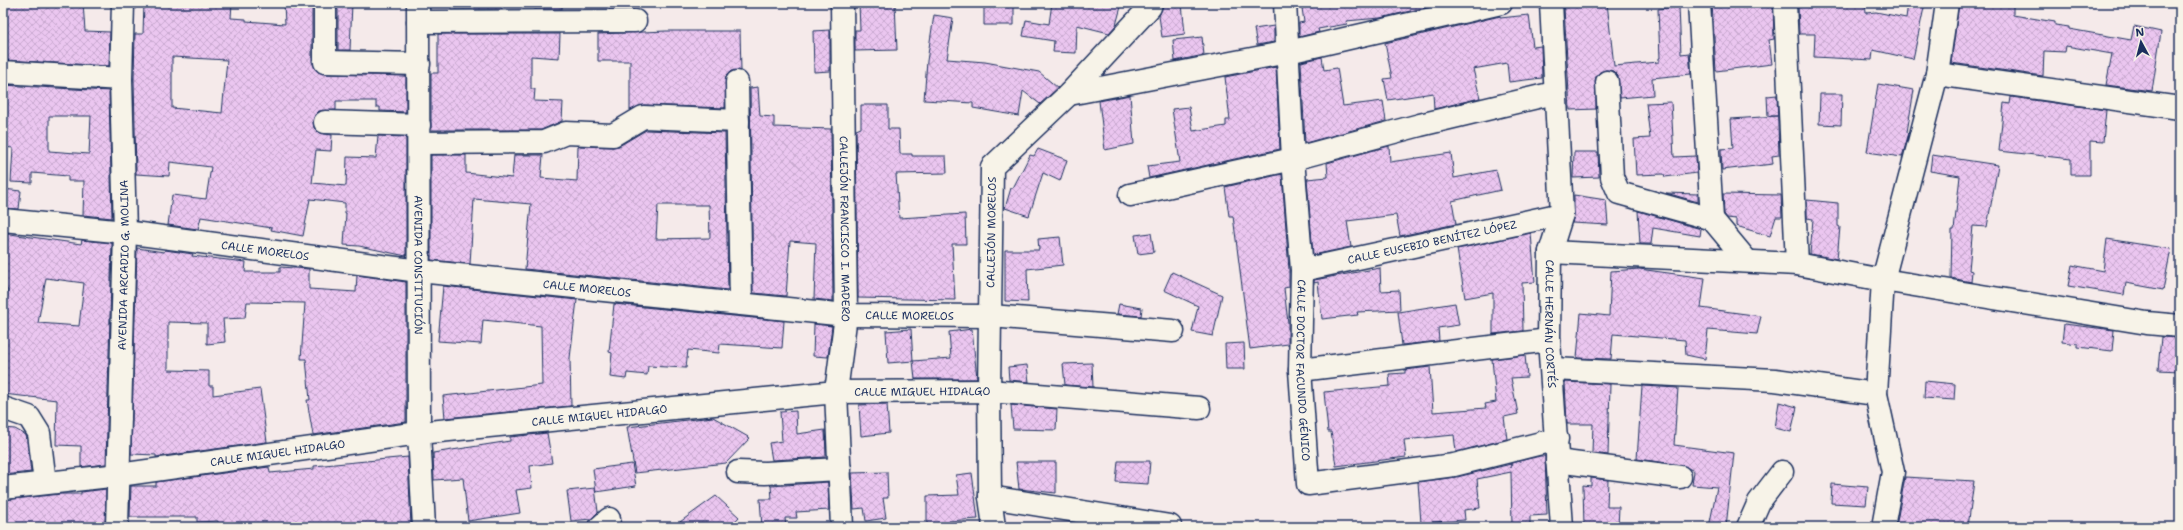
<svg xmlns="http://www.w3.org/2000/svg" width="2183" height="530" viewBox="0 0 2183 530" font-family="'Shantell Sans',sans-serif">
<style>
.building{fill:url(#building-cross-hatch);stroke:#1b2f5e;fill-rule:evenodd}
.lines{fill:none;stroke-linecap:round;stroke-linejoin:round}
.minor-casing{stroke:#1b2f5e;stroke-width:25}
.minor{stroke:#f7f3e8;stroke-width:22}
.labels{text-anchor:middle;stroke-width:4;stroke-linejoin:round;paint-order:stroke}
.street-label{font-size:11px;fill:#1b2f5e;stroke:#f7f3e8}
</style>
<defs>
<pattern id="building-cross-hatch" width="8" height="8" patternUnits="userSpaceOnUse"><rect width="8" height="8" fill="#ebc6f0"/><path d="M0 0l8 8M0 8l8-8" fill="none" stroke="#c9aad0"/></pattern>
</defs>
<rect width="100%" height="100%" fill="#f5eaea"/>
<filter id="ink" filterUnits="userSpaceOnUse"><feTurbulence type="fractalNoise" baseFrequency=".025" numOctaves="2"/><feDisplacementMap in="SourceGraphic" scale="8" xChannelSelector="R" yChannelSelector="G"/><feConvolveMatrix kernelMatrix="1 2 1 2 8 2 1 2 1" color-interpolation-filters="sRGB"/></filter>
<g filter="url(#ink)">
<!-- building -->
<path class="building" d="M3,3H83L85,31L110,32L109,66L3,60Z
M144,3H232L231,18L246,19V21L285,24L284,3H315L312,10V62L318,72L325,74L406,76V112L380,111V107H376V101H336V110L319,111L315,115L313,121L314,128L319,133L332,135L331,151L316,150L312,183L346,186L347,157L376,158L378,136L406,137V256L359,246L344,245L346,213H345V203L310,199L303,236L271,230L272,228L201,217L198,229L168,225L172,195L206,199L211,167L170,162L169,176L136,174L134,79L135,34H143ZM172,57L227,60L222,113L172,108Z
M335,3H352L350,50H338V10Z
M452,3L502,5V9H451Z
M535,3H562V9H535Z
M609,3H634L633,9H609Z
M859,3H895L897,50L855,51V30H860Z
M984,3H1014V25H984Z
M1052,3H1122L1116,25L1109,33L1077,25L1076,53L1053,52L1054,41L1023,36L1026,20L1049,24Z
M1334,3H1445L1380,18L1346,21L1347,24L1318,29L1319,32L1299,37V23L1304,22L1302,8Z
M1566,3H1607L1614,66L1659,62V58H1660L1658,9L1679,7L1681,54L1689,53L1691,74L1652,78L1653,95L1620,98L1618,76L1613,71L1606,70L1600,72L1596,77V109L1570,110L1564,8L1567,7Z
M1712,3H1744V8L1773,4L1774,39L1769,40L1772,64L1716,71Z
M1798,3H1865L1866,13L1876,12L1906,18L1908,3H1925L1913,59L1873,50L1872,60L1814,57L1815,34H1799Z
M1959,3H2013V15L2055,22V25L2069,27V29L2131,40L2134,26L2161,32L2152,91L2106,85L2112,54L2066,46L2065,52L2044,51L2043,76L1951,63Z
M1182,4L1185,34L1162,37L1159,16L1163,6Z
M934,15L953,18L947,59L985,62L1039,72L1058,88L1040,104L1023,91L1019,116L973,108V103L924,100L927,61Z
M1529,15L1533,47L1541,46L1542,78L1509,82L1507,63L1473,69L1480,98L1434,109L1433,93L1388,100L1384,79L1392,78L1385,43L1500,16V18Z
M1274,26V42L1257,45L1254,29Z
M830,30V71L814,72L813,31Z
M666,31H740L741,71H731L726,76L725,108L644,105L630,110V61H598V34Z
M438,34H560L559,58L531,56V89H535L534,101L563,102L562,121L541,130H431V73H438Z
M1202,37L1204,55L1175,61L1173,40Z
M1322,57L1324,70L1337,68L1343,106L1383,101L1386,121L1305,143L1301,62Z
M1276,67L1280,149L1149,178L1147,166L1180,162L1172,109L1189,107L1193,131L1226,126V120H1230L1225,77Z
M1878,84L1914,90L1907,132L1909,133L1902,157L1867,152Z
M3,85L109,91L112,218L83,215L84,181H68V176L32,173V183L11,182L13,148L3,147ZM49,116H91L89,154L49,151Z
M758,87L760,116L774,117V127L831,129L833,301L814,299L816,243L790,241L786,296L753,293L750,88Z
M1820,94H1842L1841,125L1819,124Z
M1130,95L1134,144L1105,150L1099,101Z
M1777,95L1779,155L1772,156L1773,164L1722,170L1721,149L1733,148L1731,119L1777,116H1768L1767,96Z
M2011,97L2106,110L2103,142L2090,141V175H2071V159L1999,151L2004,103L2010,104Z
M1671,102L1674,157L1696,156L1697,173L1665,177L1664,174L1636,175L1634,139L1650,138L1646,103Z
M861,105H888V129H899L900,154H912V156H946L947,173L896,174L899,218L965,214L966,244H952L955,300L858,298L856,130L861,128Z
M646,130L725,133L728,290L525,269L531,204L474,199L470,264L431,260V155H466V173L512,178L514,155H543L541,178L577,181L578,146L613,147L619,146ZM658,205H709L710,238L656,239Z
M1389,146L1390,162L1451,153L1454,178L1496,170L1501,190L1452,201L1456,224L1400,236L1396,215L1347,221L1351,247L1313,255L1307,179L1328,177L1327,163Z
M1038,149L1067,160L1060,181L1043,173L1029,216L1005,208L1011,188H1013L1030,155L1034,156Z
M1574,152H1598L1599,177L1573,178Z
M1932,155L1998,165L1987,227L1973,226L1969,270L1972,271L1971,282L1951,278L1952,230H1954L1960,176L1930,171Z
M1282,174L1289,270V287L1284,288L1288,323V344L1250,349L1233,216H1229L1225,187Z
M3,189L21,191L19,209L3,208Z
M1666,193L1698,194V202Z
M1723,194L1781,195L1782,217H1776L1770,236L1736,226V219L1727,218L1724,214Z
M1574,195L1606,200L1608,225L1572,223L1574,214Z
M1807,200L1838,203V226L1840,227L1837,259L1810,254L1813,219L1807,218Z
M1638,211L1701,229L1700,236L1653,228L1651,244H1640Z
M3,233L81,244L82,240L112,243L106,464L81,467V446L56,445L57,400L3,394V318L8,290L3,289ZM46,278L84,283L79,326L38,323Z
M1151,233L1154,252L1138,254L1135,235Z
M1531,233L1535,282L1522,283L1523,331L1493,334V293L1465,298L1457,249Z
M1060,237L1063,265L1027,269L1028,302L1005,301V250H1039L1038,239Z
M2107,239L2171,249L2163,290L2126,283L2124,295L2068,286L2072,265L2103,271Z
M137,248L164,252L165,250L193,254L192,256L246,262L245,272H280V267L309,269V289L356,292L357,275L406,282V422L313,435L307,400H310L306,359H301L305,303L247,302L245,318L223,319L225,342L207,344V323L168,322V370L209,371V386H213V395L260,389L267,442L156,457V455L131,454Z
M1380,268L1381,291L1399,290L1400,310L1357,312L1358,315L1322,319L1318,282L1314,283V280Z
M1639,269L1705,278L1701,308L1761,316L1757,334L1708,330L1705,359L1686,355L1685,340L1613,334L1611,359L1577,358L1581,313L1609,316L1611,271Z
M1172,272L1222,295L1213,336L1192,332L1198,306L1164,290Z
M443,286L577,300L570,358L571,406L445,418L443,396L542,385L541,326L483,320L481,344L438,341Z
M1455,303L1459,325L1438,328L1439,341L1402,345L1398,312Z
M614,304L784,321L782,348L720,344L719,353L688,350L686,368L648,366L647,375L627,373L626,379L610,377L612,353L609,352Z
M1119,304L1142,308L1141,316L1117,314Z
M814,324L832,326L828,357L813,356Z
M2064,324L2114,330L2112,351L2078,347V344L2062,342Z
M911,329L913,361L888,363L886,331Z
M972,329L977,379H915L913,361L951,358L949,332Z
M2161,337L2180,338V371L2158,370Z
M1244,343L1245,369H1226L1225,344Z
M1525,355L1527,377L1511,378L1518,414L1504,417L1507,439L1456,452L1454,435L1404,440L1406,457L1336,466L1331,432H1328L1324,392L1390,386L1389,374L1405,373V370L1430,367L1433,412L1486,408L1485,404L1496,402L1492,359Z
M1092,363L1093,387L1065,385L1063,364Z
M1027,365L1029,382L1009,380L1008,367Z
M1925,381L1955,384L1954,400L1924,398Z
M1565,382L1610,384L1608,455L1592,453L1593,424H1567Z
M1642,386L1678,388L1674,445L1734,453L1726,527H1709L1717,487L1692,485L1694,471L1682,465L1637,459Z
M1779,402L1797,407L1791,432L1775,428Z
M887,404L889,433L861,436L859,405Z
M1011,405L1057,409L1056,430L1013,429Z
M796,411L797,434L825,430L826,457L772,460L769,443L782,441L780,412Z
M713,417L750,438L726,463L635,473L627,427Z
M3,428L15,429L26,435L31,472L3,475Z
M547,433L552,463L530,466L532,488L516,490L520,513L468,521L463,478L434,480L433,453L510,441V437Z
M1540,456H1545L1547,515L1530,516V527H1512L1511,472L1477,479L1480,508L1464,510L1465,520L1421,523L1418,482L1457,477L1511,464V468V463Z
M408,457L411,527H218V521L197,522V517H130L131,486H156V482L269,467L270,473L314,469V466Z
M1118,461H1150L1148,484L1116,482Z
M1016,462H1056V493L1019,489Z
M632,464L636,486L596,492L593,469Z
M887,472L888,498H883L886,518L866,521L864,508L854,509L852,473Z
M972,473L978,519L949,521V527H927V496L959,495L956,475Z
M1905,477L1974,481L1968,527H1896Z
M1591,478L1608,480L1607,507H1619L1618,527H1584L1583,485L1591,486Z
M828,482L829,510L796,512L797,518H785L786,527H762L760,499H772L771,486Z
M1832,484L1868,487L1866,505L1831,503Z
M595,488L598,512L591,519L571,521L567,491Z
M106,489L105,527H3V500L61,494H81V492Z
M716,496L739,517L730,527H673Z"/>
<g class="lines">
<!-- minor casing -->
<g class="minor-casing">
<g id="minor">
<path id="s1" d="M418,3L419,433L424,527"/>
<path id="s2" d="M842,3L846,315L836,392L842,527"/>
<path id="s3" d="M1285,3L1293,159L1302,270L1300,370L1308,484L1454,465L1557,439"/>
<path id="s4" d="M1551,3L1562,214L1550,252L1549,340L1562,527"/>
<path d="M1699,3L1712,219"/>
<path d="M1785,3L1797,264"/>
<path d="M325,10V62L419,64"/>
<path d="M418,22L635,21"/>
<path d="M3,72L121,79"/>
<path d="M1937,74L2180,108"/>
<path d="M737,82L741,304"/>
<path d="M1607,82L1612,177L1619,193L1712,219L1747,261"/>
<path d="M1069,94L1288,52L1501,3"/>
<path d="M325,122L419,125"/>
<path d="M419,143L544,142L566,133L613,135L643,117L738,121"/>
<path d="M1130,195L1293,159L1420,125L1554,93"/>
<path id="s5" d="M3,220L125,232L419,271L846,315L991,316L1173,331"/>
<path d="M1550,252L1797,264L1883,280L2147,323L2180,326"/>
<path id="s6" d="M1302,270L1562,214"/>
<path d="M1553,369L1775,380L1876,394"/>
<path d="M1300,370L1549,340"/>
<path d="M3,408L29,417L39,433L45,483"/>
<path d="M1557,461L1680,477"/>
<path d="M738,472L765,473L840,469"/>
<path id="s7" d="M3,488L119,475L419,433L836,392L989,391L1199,408"/>
<path d="M990,497L1170,526"/>
<path id="s8" d="M117,527L125,232L121,79L123,3"/>
<path d="M600,527L609,519"/>
<path id="s9" d="M994,527L990,497L989,391L992,167L1069,94L1150,7L1151,3"/>
<path d="M1748,527L1759,502L1782,472"/>
<path d="M1883,527L1893,472L1876,394L1883,280L1937,74L1947,3"/>
</g>
</g>
<!-- minor -->
<use href="#minor" class="minor"/>
</g>
</g>
<g class="labels">
<!-- street labels -->
<g class="street-label">
<text dy="4" stroke="none"><textPath href="#s2" startOffset="226">CALLEJÓN FRANCISCO I. MADERO</textPath></text>
<text dy="4" stroke="none"><textPath href="#s9" startOffset="295">CALLEJÓN MORELOS</textPath></text>
<text dy="4" stroke="none"><textPath href="#s6" startOffset="133">CALLE EUSEBIO BENÍTEZ LÓPEZ</textPath></text>
<text dy="4" stroke="none"><textPath href="#s5" startOffset="264">CALLE MORELOS</textPath></text>
<text dy="4" stroke="none"><textPath href="#s8" startOffset="262">AVENIDA ARCADIO G. MOLINA</textPath></text>
<text dy="4" stroke="none"><textPath href="#s1" startOffset="262">AVENIDA CONSTITUCIÓN</textPath></text>
<text dy="4" stroke="none"><textPath href="#s5" startOffset="588">CALLE MORELOS</textPath></text>
<text dy="4" stroke="none"><textPath href="#s5" startOffset="912">CALLE MORELOS</textPath></text>
<text dy="4" stroke="none"><textPath href="#s4" startOffset="323">CALLE HERNÁN CORTÉS</textPath></text>
<text dy="4" stroke="none"><textPath href="#s3" startOffset="368">CALLE DOCTOR FACUNDO GÉNICO</textPath></text>
<text dy="4" stroke="none"><textPath href="#s7" startOffset="925">CALLE MIGUEL HIDALGO</textPath></text>
<text dy="4" stroke="none"><textPath href="#s7" startOffset="601">CALLE MIGUEL HIDALGO</textPath></text>
<text dy="4" stroke="none"><textPath href="#s7" startOffset="277">CALLE MIGUEL HIDALGO</textPath></text>
</g>
</g>
<!-- margin -->
<rect width="2183" height="530" fill="none" stroke="#f7f3e8" stroke-width="16"/>
<rect x="8" y="8" width="2167" height="514" fill="none" stroke="#1b2f5e" stroke-width="1.5" filter="url(#ink)"/>
<!-- north arrow -->
<g transform="translate(2141 42) rotate(353)" stroke="#f7f3e8" stroke-width="3" paint-order="stroke">
<path d="M0-3L7 15L0 10L-7 15Z" fill="#1b2f5e"/>
<text y="-6" font-size="11" font-weight="bold" text-anchor="middle" fill="#1b2f5e">N</text>
</g>
</svg>
